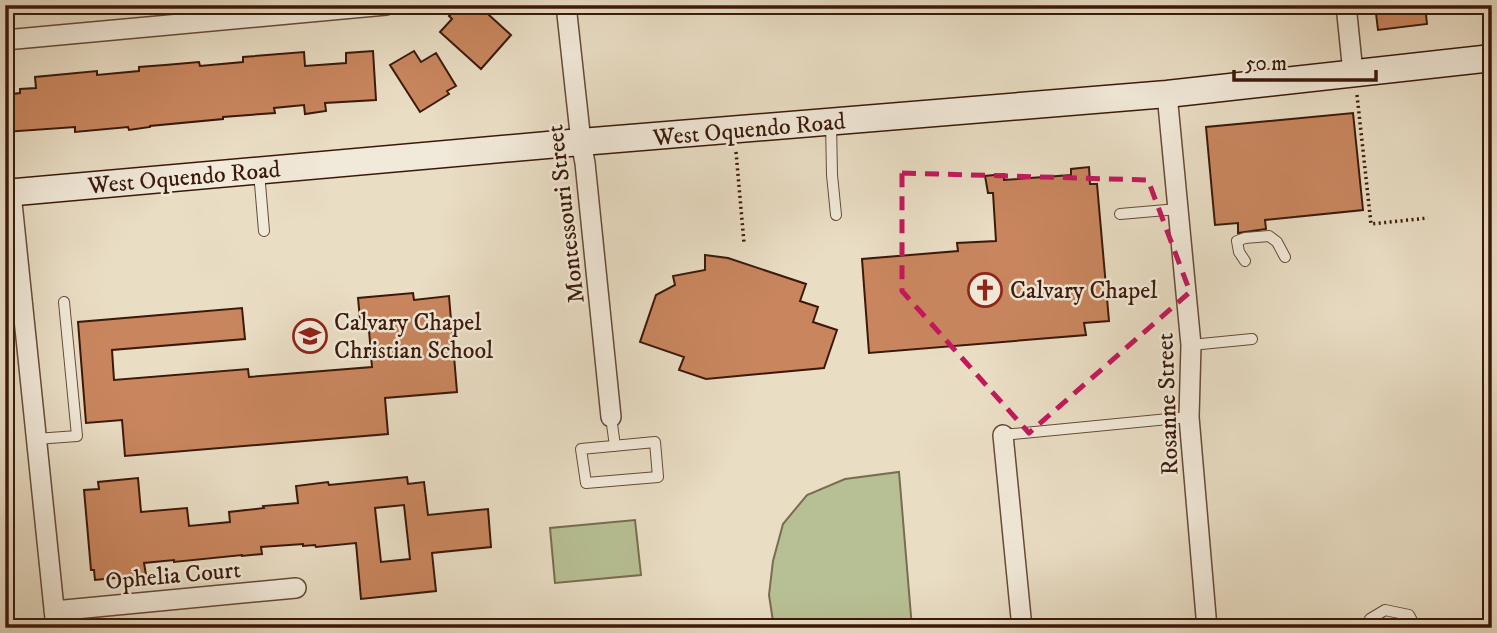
<svg xmlns="http://www.w3.org/2000/svg" width="1497" height="633" viewBox="0 0 1497 633" font-family="'IM FELL DW Pica',serif">
<style>
.green{fill:#b7c094;stroke:#796c4f;stroke-width:2}
.building{fill:#c9865e;stroke:#3b190a;stroke-width:2;fill-rule:evenodd}
.lines{fill:none;stroke-linecap:round;stroke-linejoin:round}
.lane-casing{stroke:#664a38;stroke-width:12}
.street-casing{stroke:#664a38;stroke-width:22}
.secondary-casing{stroke:#3b190a;stroke-width:29}
.path{stroke:#3b190a;stroke-width:3.5;stroke-dasharray:2 3.5;stroke-linecap:butt}
.lane{stroke:#f1e9d9;stroke-width:10}
.street{stroke:#f1e9d9;stroke-width:19}
.secondary{stroke:#f1e9d9;stroke-width:26}
.marked{fill:none;stroke:#c2185b;stroke-width:5;stroke-dasharray:14 9;stroke-linejoin:round}
.labels{text-anchor:middle;stroke-width:5;stroke-linejoin:round;paint-order:stroke}
.street-label{font-size:24px;fill:#3b190a;stroke:#f1e9d9}
.poi-label{font-size:24px;fill:#3b190a;stroke:#f1e9d9;text-anchor:start}
</style>
<rect width="100%" height="100%" fill="#e9ddc4"/>
<filter id="stains"><feTurbulence type="fractalNoise" baseFrequency=".00286" numOctaves="4"/><feColorMatrix values="0 0 0 0 .2 0 0 0 0 .09 0 0 0 0 .02 0 0 0 .5 -.17"/></filter>
<radialGradient id="worn" r=".72"><stop offset=".6" stop-color="#630" stop-opacity="0"/><stop offset="1" stop-color="#630" stop-opacity=".3"/></radialGradient>
<!-- green -->
<path class="green" d="M899,472L912,628H774L769,595L773,561L783,524L807,495L845,479Z
M635,520L641,575L555,583L550,528Z"/>
<!-- building -->
<path class="building" d="M459,5H478L511,35L481,69L440,32L452,19L449,16Z
M1375,5H1425L1427,24L1378,30Z
M373,51L376,100L325,103L326,111L305,114L304,105L274,108L275,113L223,117V119L150,126V127L129,130L128,127L75,132V127L5,132V95L20,93V89L36,88L35,77L97,71V75L139,71V67L165,65L199,62L200,66L243,62V57L304,52L305,66L346,63V53Z
M414,51L421,62L436,53L456,86L447,91L449,94L420,112L390,65Z
M1353,113L1363,210L1265,220L1266,229L1238,233V223L1215,225L1206,127Z
M1089,167L1090,184H1097L1109,321L1084,323L1086,335L869,353L862,259L958,251L957,243L996,241L993,193H988L985,176L1004,174V180L1071,175V169Z
M705,255L728,258L806,284L800,301L818,307L813,322L837,330L824,368L706,379L679,370L684,357L640,342L656,295L675,285L673,276L705,270Z
M413,293L414,300L449,296L457,392L385,398L388,434L125,456L122,420L86,423L78,322L242,308L245,339L112,350L114,380L248,369L249,377L372,367L368,318L360,319L358,298Z
M407,477L408,484L424,482L428,515L488,509L491,547L432,553L436,591L361,599L356,543L316,547L315,545L303,546V544L261,547L262,554L242,556V555L174,562V560L144,563L146,575L95,580L94,570H91L84,490L99,489L98,482L138,478L141,512L187,508L189,526L230,522L229,512L264,508L263,506L298,503L296,486L328,482L329,485ZM404,505L410,559L381,562L375,508Z"/>
<g class="lines">
<!-- lane casing -->
<g class="lane-casing">
<path id="lane" d="M831,122L832,175L836,215
M259,172L264,231
M1120,214L1178,209
M1245,261L1239,252L1237,241L1245,238L1269,236L1277,242L1285,257
M1191,345L1252,339
M611,417L615,446
M1003,435L1189,417
M36,439L77,436L64,302
M655,442L658,477L586,483L581,449Z
M1366,628L1370,619L1385,610L1409,615L1416,628"/>
</g>
<!-- street casing -->
<g class="street-casing">
<path id="street" d="M566,5L581,142L585,163L611,417
M1346,5L1353,73
M5,40L386,5
M1167,94L1191,345L1189,417L1207,628
M11,193L56,628
M1003,435L1022,628
M54,611L296,588"/>
</g>
<!-- secondary casing -->
<g class="secondary-casing">
<path id="secondary" d="M5,193L581,142L1167,94L1492,58"/>
</g>
<!-- path -->
<path class="path" d="M1357,95L1371,224L1428,218
M736,152L744,243"/>
<!-- lane -->
<use href="#lane" class="lane"/>
<!-- street -->
<use href="#street" class="street"/>
<!-- secondary -->
<use href="#secondary" class="secondary"/>
</g>
<!-- marked area -->
<path class="marked" d="M902,173L1148,180L1190,292L1029,433L902,291Z"/>
<!-- icons -->
<defs>
<g id="church-ring" transform="scale(1.75)"><circle r="9.5" fill="#f1e9d9" stroke="#8f2418" stroke-width="1.5"/><path d="M-1.2-6h2.4v3.5h3.3v2.4h-3.3V6h-2.4V-.1h-3.3v-2.4h3.3Z" fill="#8f2418"/></g>
<g id="school-ring" transform="scale(1.75)"><circle r="9.5" fill="#f1e9d9" stroke="#8f2418" stroke-width="1.5"/><path d="M0-5L7-2L0 1L-7-2ZM-4 1L0 2.5L4 1V4Q0 6-4 4Z" fill="#8f2418"/></g>
</defs>
<g fill-rule="evenodd">
<use href="#church-ring" x="985" y="290"/>
<use href="#school-ring" x="310" y="336"/>
</g>
<g class="labels">
<!-- street labels -->
<g class="street-label">
<text transform="translate(749 129) rotate(-5)" y="8">West Oquendo Road</text>
<text transform="translate(184 177) rotate(-5)" y="8">West Oquendo Road</text>
<text transform="translate(565 214) rotate(-97)" y="8">Montessouri Street</text>
<text transform="translate(1167 404) rotate(-92)" y="8">Rosanne Street</text>
<text transform="translate(173 575) rotate(-5)" y="8">Ophelia Court</text>
</g>
<!-- poi labels -->
<g class="poi-label">
<text x="1010" y="298">Calvary Chapel</text>
<text x="334" y="330">Calvary Chapel<tspan x="334" dy="28">Christian School</tspan></text>
</g>
</g>
<!-- margin -->
<rect width="1497" height="633" fill="none" stroke="#e9ddc4" stroke-width="28"/>
<rect x="7" y="7" width="1483" height="619" fill="none" stroke="#3b190a" stroke-width="3.5"/>
<rect x="14" y="14" width="1469" height="605" fill="none" stroke="#3b190a" stroke-width="2"/>
<!-- scale -->
<path d="M1234 70v10h142v-10" fill="none" stroke="#3b190a" stroke-width="3.5"/>
<text x="1245" y="70" font-size="21" fill="#3b190a" stroke="#f1e9d9" stroke-width="5" paint-order="stroke">50 m</text>
<rect width="100%" height="100%" filter="url(#stains)"/>
<rect width="100%" height="100%" fill="url(#worn)"/>
</svg>
